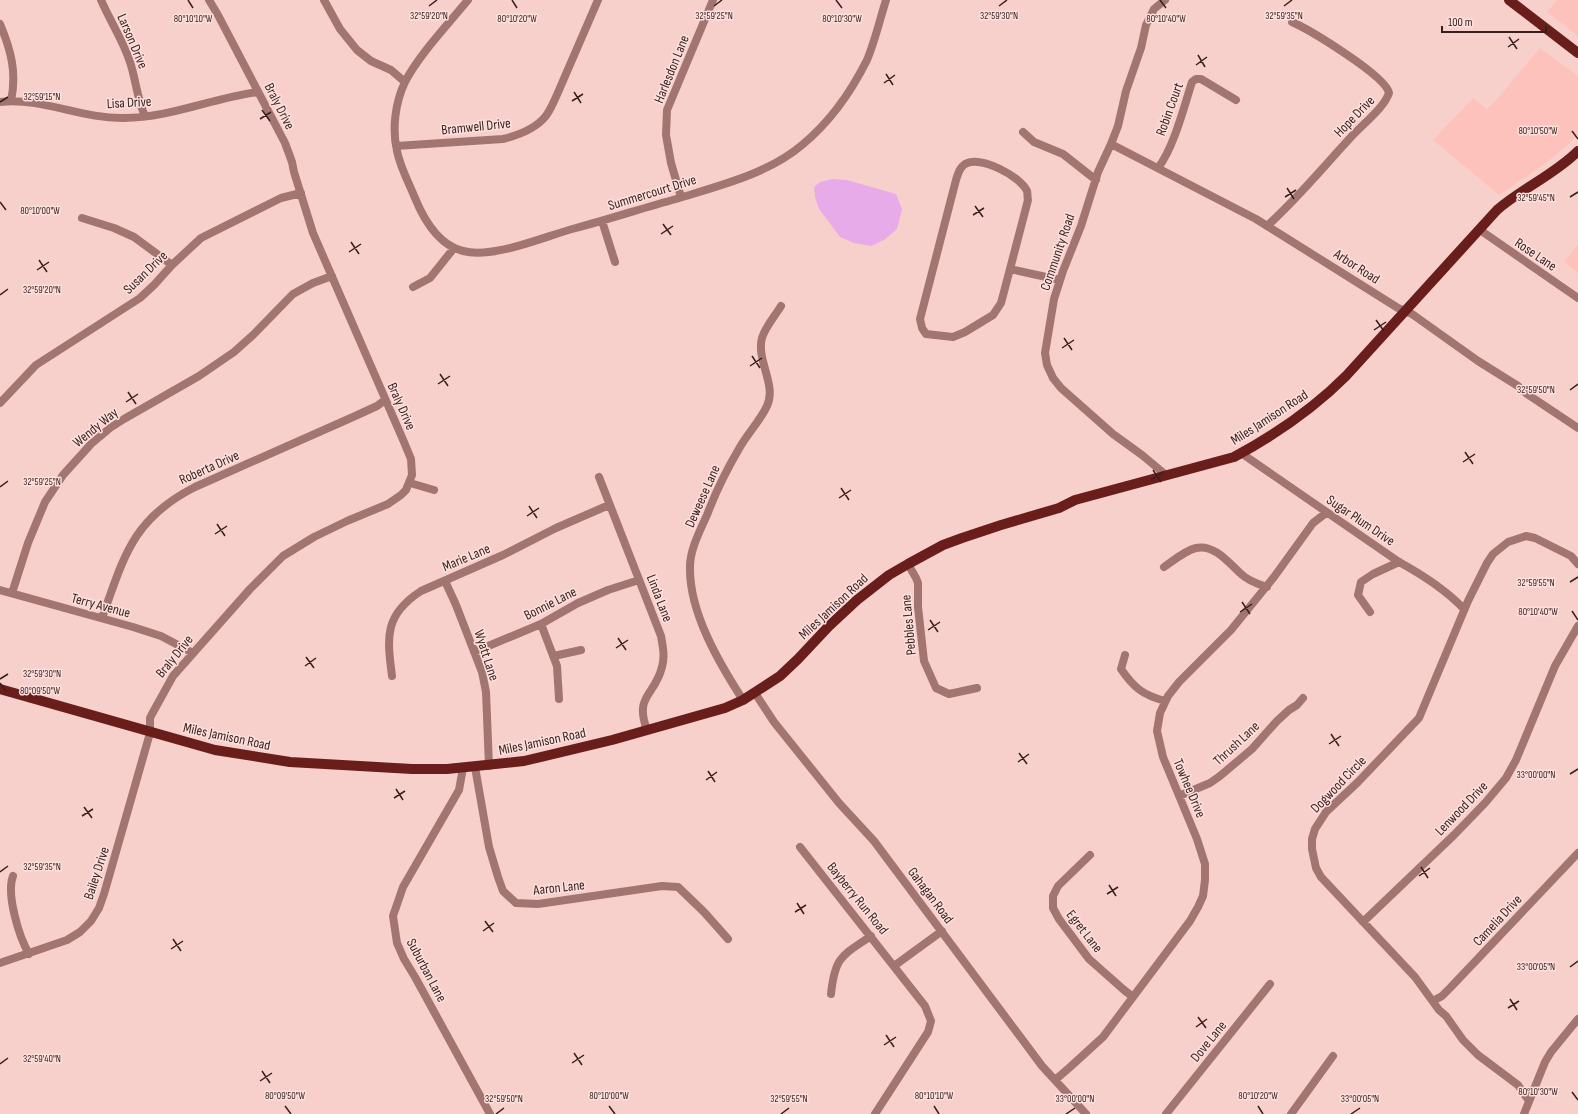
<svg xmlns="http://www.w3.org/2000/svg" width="1578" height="1114" viewBox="0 0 1578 1114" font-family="'Sofia Sans Condensed',sans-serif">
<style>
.built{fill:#fec2bc}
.green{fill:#e8abea}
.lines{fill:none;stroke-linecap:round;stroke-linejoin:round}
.minor{stroke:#a27571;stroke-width:8}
.major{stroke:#691e1c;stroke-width:10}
.ticks{fill:none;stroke:#371f1d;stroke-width:1.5}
.labels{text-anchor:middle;stroke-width:3;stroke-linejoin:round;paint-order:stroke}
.street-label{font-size:14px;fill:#371f1d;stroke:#fce0dd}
.ticks-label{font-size:10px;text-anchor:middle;fill:#371f1d;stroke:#fce0dd;stroke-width:3;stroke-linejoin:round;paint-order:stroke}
</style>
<rect width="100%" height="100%" fill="#f8d0cb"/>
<!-- built -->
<path class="built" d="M1557,0H1578V36L1547,12Z
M1540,48L1578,76V134L1567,146L1542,166L1499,195L1433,140L1473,98L1487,109L1497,99Z
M1578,245V273L1564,262Z"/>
<!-- green -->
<path class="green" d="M833,179L847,180L896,194L902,209L897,229L884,240L871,246L854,243L840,237L819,209L815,197L814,187L820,182Z"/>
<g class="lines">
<!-- minor -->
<path class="minor" d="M101,0C110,21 123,40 130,62C136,80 137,99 145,116
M324,0L340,29L357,50L371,61L391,70L405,82
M468,0C449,23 418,56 405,82C395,103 392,129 397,151C400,167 409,183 415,198C424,220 438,245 463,251C495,259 545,236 576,228C610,219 643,208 676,199C718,186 768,174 802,145C830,122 851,92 867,60C875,41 880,19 886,0
M1165,0L1154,9L1146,25L1141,48L1126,91L1118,126L1111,144L1098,172L1081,226L1063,271L1054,299L1045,353L1047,365L1053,378L1061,388L1113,434L1142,455L1166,475
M0,24C11,50 17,73 11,101
M0,102C41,97 82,119 124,118C169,118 213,98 258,92
M1023,132L1034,142L1063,154L1096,180
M1111,144L1256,219L1355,281L1398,308L1412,314L1478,361L1518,386L1527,394L1578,428
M396,146L503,139C519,135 535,129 545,117C550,111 553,103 556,97L598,0
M1158,168C1174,147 1184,107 1192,82L1196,79H1201L1236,100
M681,197L671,163L666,135L667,110L713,0
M82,218L114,228L134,237L172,265
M602,221L615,262
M1267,226C1298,198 1324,166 1352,136C1363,124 1384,108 1389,93C1386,76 1310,30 1292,22
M1480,230L1578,298
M1010,269L1028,200C1027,197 1028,194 1027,191C1020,176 980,155 965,164C959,168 958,174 956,180L920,319L922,328L926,334L953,337L965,332L993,315L1001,303L1010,269L1060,280
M413,287L430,278L454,248
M0,403L36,365L140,298L154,285L172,265L201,238L281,198L301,193
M1241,453L1399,562C1421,574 1446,590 1464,609
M599,477L661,636C663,647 665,657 662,667C655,696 634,695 647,730
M410,483L434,490
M908,564L916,578L918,583V607L924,661L936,688L949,694L977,688
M1164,567C1173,561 1184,551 1196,548C1214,544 1228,562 1240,573C1247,580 1257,584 1267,587
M445,581L456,605L482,672L486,692L489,766
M0,590L133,627L161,636L193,653
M12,593L28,543L45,502L63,475L91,444L110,428L124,419L199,376L234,352L253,335L293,294L313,283L332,276
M1370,612L1358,595L1361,582L1373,574L1399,562
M102,618C124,557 132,519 195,487L353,417L377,406L385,400
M541,624L557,666L559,699
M474,652L541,624L578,603L608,590L639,580
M1125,655L1121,669C1134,688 1143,695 1165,701
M554,656L581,650
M392,676C387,637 384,615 421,591L503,555L556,528L609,505
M755,693L774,722L839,803L874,841L1042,1066L1086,1114
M743,700C719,663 689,612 690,567C690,549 700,531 707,515C716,491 727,469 740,447C748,433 760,421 767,406C777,385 756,360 762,338C765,327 775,316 781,306
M475,767L489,847L498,877L503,891L516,903L538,904L662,886L678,887L704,912L728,939
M463,768L459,790L403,887L393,916L397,943L404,959L415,977L490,1114
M1179,796L1210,783L1220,776L1252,749L1277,721L1289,710L1297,705L1303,698
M800,847L925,1006L931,1021L928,1032L875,1114
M1090,855L1058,886L1053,896V908L1059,919L1089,959L1124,990L1133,997
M13,876C6,894 19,937 29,954
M1363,922L1454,835L1485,803L1506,778L1516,760L1555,666L1578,626
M0,963L67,940L80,932L91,921L99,908L104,894L150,733V718L152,714L173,676L250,589L283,556L314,537L347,521L388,504L401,495L406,490L412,475L411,459L404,442L313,233L294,172L292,162L285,143L218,15L209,0
M894,966L942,931
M831,994C835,956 842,956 871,936
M1433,1001L1442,996L1450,988L1578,853
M1055,1080L1069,1068L1103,1037L1190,921L1198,907L1203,896L1205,880V864L1197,839L1163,757L1157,731L1160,713L1168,696L1179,682L1231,630L1274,577L1313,523L1326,513
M1529,1101L1518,1085L1478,1055L1463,1040L1446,1016L1439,1010L1415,977L1321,877L1316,868L1312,849V839L1315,829L1326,812L1358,782L1419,718L1468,601L1487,563L1493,554L1508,542L1526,536L1535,538L1571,556L1578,564
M1166,1114L1270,984
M1291,1114L1333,1056
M1524,1114L1545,1062L1551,1052L1578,1019"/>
<!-- major -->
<path class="major" d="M1509,0L1578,53
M0,689L215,750L290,762L412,769H447L524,761L612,740L725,708L743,700L780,676L798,659L829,626L857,600L889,575L908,564L943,545L962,538L1001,525L1059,508L1075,500L1234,457C1275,435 1313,409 1346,376L1497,210C1522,188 1554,175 1578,151"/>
</g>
<!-- ticks -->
<path class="ticks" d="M188,0L193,8M512,0L517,8M836,0L842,8M1160,0L1166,8M429,6L437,0M714,6L722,0M999,6L1007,0M1284,6L1292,0M1509,37L1517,49M1508,47L1519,39M1198,55L1205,67M1196,65L1207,57M886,74L893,85M884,83L895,75M574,92L581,103M572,101L583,94M0,102L8,97M262,110L270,121M260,119L271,112M1572,131L1578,139M1287,188L1294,199M1285,197L1296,190M1570,197L1578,192M0,202L6,210M975,206L983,217M973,215L984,208M663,224L671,235M661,234L673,226M351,242L359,254M349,252L361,244M39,260L47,272M37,270L49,262M0,295L8,289M1376,320L1384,331M1374,330L1386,322M1064,338L1072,350M1062,348L1074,340M752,356L760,368M750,366L762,358M440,374L448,386M438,384L450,376M1570,390L1578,384M128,392L136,404M126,402L138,394M1465,452L1473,464M1463,462L1475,454M1153,470L1161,482M1151,480L1163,472M0,487L8,481M841,488L849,500M839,498L851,490M529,506L537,518M527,516L539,508M217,524L225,536M215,534L227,526M1570,582L1578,577M1242,602L1250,614M1572,611L1578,620M1240,612L1252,604M930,620L938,632M928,630L940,622M618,638L626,650M616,648L628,640M306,657L314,668M305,666L316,658M0,679L8,674M0,683L6,691M1331,734L1339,746M1329,744L1341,736M1019,753L1027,764M1018,762L1029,754M708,771L715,782M1570,774L1578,769M706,780L717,772M396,789L403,800M394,798L405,791M84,807L92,818M82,816L93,809M1421,867L1428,878M0,872L8,866M1419,876L1430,868M1109,885L1116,896M1107,894L1118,887M797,903L804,914M795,912L806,905M485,921L493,932M483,931L494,923M173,939L181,951M171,949L183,941M1570,967L1578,961M1510,999L1517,1010M1508,1008L1519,1001M1198,1017L1206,1028M1196,1027L1207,1019M886,1035L894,1047M884,1045L896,1037M574,1053L582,1065M572,1063L584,1055M0,1064L8,1058M262,1071L270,1083M260,1081L272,1073M1572,1092L1578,1100M285,1106L291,1114M609,1106L615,1114M934,1106L939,1114M1258,1106L1263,1114M496,1114L504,1108M781,1114L789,1108M1066,1114L1075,1108M1351,1114L1360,1108"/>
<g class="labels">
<!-- street labels -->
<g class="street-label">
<text transform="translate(133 41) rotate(67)" y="5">Larson Drive</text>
<text transform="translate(671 69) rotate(-68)" y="5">Harlesdon Lane</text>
<text transform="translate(129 102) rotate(-3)" y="5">Lisa Drive</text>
<text transform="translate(280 106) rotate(63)" y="5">Braly Drive</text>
<text transform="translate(1169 109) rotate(-70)" y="5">Robin Court</text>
<text transform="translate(1354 116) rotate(-46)" y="5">Hope Drive</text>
<text transform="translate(476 126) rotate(-6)" y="5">Bramwell Drive</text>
<text transform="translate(652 192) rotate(-17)" y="5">Summercourt Drive</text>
<text transform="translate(1057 252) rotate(-71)" y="5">Community Road</text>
<text transform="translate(1536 254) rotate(34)" y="5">Rose Lane</text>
<text transform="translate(1357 266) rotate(33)" y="5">Arbor Road</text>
<text transform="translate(145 272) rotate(-44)" y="5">Susan Drive</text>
<text transform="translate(402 406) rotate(66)" y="5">Braly Drive</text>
<text transform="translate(1269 417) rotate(-33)" y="5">Miles Jamison Road</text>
<text transform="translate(95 427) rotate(-39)" y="5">Wendy Way</text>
<text transform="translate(209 467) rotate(-24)" y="5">Roberta Drive</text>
<text transform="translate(702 496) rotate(-66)" y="5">Deweese Lane</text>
<text transform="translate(1361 520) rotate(34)" y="5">Sugar Plum Drive</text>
<text transform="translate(466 557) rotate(-23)" y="5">Marie Lane</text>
<text transform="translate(660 598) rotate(69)" y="5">Linda Lane</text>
<text transform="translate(550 603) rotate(-27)" y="5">Bonnie Lane</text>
<text transform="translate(101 605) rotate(15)" y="5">Terry Avenue</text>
<text transform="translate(833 606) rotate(-43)" y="5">Miles Jamison Road</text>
<text transform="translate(908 625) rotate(-95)" y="5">Pebbles Lane</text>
<text transform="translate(487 655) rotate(72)" y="5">Wyatt Lane</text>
<text transform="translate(174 656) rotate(-51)" y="5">Braly Drive</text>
<text transform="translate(227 736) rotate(12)" y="5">Miles Jamison Road</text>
<text transform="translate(542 741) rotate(-12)" y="5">Miles Jamison Road</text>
<text transform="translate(1236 743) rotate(-43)" y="5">Thrush Lane</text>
<text transform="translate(1338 784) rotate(-46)" y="5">Dogwood Circle</text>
<text transform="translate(1190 788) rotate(67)" y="5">Towhee Drive</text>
<text transform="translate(1461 808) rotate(-46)" y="5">Lenwood Drive</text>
<text transform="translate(96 873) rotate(-72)" y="5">Bailey Drive</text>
<text transform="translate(559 887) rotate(-6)" y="5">Aaron Lane</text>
<text transform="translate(931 895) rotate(53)" y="5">Gahagan Road</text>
<text transform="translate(858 898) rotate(51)" y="5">Bayberry Run Road</text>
<text transform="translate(1497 920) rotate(-47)" y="5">Camelia Drive</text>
<text transform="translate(1085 931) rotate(52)" y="5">Egret Lane</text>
<text transform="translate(427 970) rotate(62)" y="5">Suburban Lane</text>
<text transform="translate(1208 1041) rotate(-51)" y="5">Dove Lane</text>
</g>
</g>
<g class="ticks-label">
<text x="1284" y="19">32°59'35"N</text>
<text x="429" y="19">32°59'20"N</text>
<text x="714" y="19">32°59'25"N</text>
<text x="999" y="19">32°59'30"N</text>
<text x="193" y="22">80°10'10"W</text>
<text x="517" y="22">80°10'20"W</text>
<text x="842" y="22">80°10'30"W</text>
<text x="1166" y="22">80°10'40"W</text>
<text x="42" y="100">32°59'15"N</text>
<text x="1538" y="134">80°10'50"W</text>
<text x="1536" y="201">32°59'45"N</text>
<text x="40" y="214">80°10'00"W</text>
<text x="42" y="293">32°59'20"N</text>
<text x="1536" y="393">32°59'50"N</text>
<text x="42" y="485">32°59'25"N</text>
<text x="1536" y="586">32°59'55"N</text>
<text x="1538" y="615">80°10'40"W</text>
<text x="42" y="677">32°59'30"N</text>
<text x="40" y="694">80°09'50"W</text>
<text x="1536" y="778">33°00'00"N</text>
<text x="42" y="870">32°59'35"N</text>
<text x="1536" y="970">33°00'05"N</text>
<text x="42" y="1062">32°59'40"N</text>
<text x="1538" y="1095">80°10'30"W</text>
<text x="285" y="1099">80°09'50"W</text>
<text x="609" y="1099">80°10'00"W</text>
<text x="934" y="1099">80°10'10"W</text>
<text x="1258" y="1099">80°10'20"W</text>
<text x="504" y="1102">32°59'50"N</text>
<text x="789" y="1102">32°59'55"N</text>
<text x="1075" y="1102">33°00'00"N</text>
<text x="1360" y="1102">33°00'05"N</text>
</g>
<!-- scale -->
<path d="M1442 26v6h104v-6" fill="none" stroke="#371f1d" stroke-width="2"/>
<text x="1448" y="26" font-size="12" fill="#371f1d" stroke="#fce0dd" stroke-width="3" paint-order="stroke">100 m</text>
</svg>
